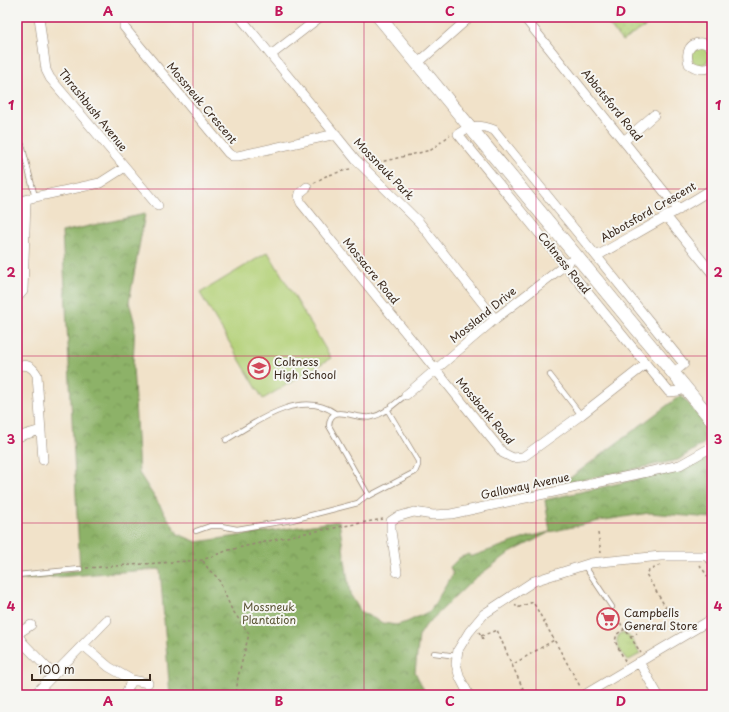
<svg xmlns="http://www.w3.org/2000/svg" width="729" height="712" viewBox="0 0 729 712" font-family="'Playpen Sans',sans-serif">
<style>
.grass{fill:url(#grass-tufts);stroke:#767d4a}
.forest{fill:url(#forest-crowns);stroke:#646e42}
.park{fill:url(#park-dots);stroke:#767d4a}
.pitch{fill:#b2d076;stroke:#767d4a}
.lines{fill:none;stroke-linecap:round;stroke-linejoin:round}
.lane-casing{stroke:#968674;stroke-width:6}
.street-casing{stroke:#968674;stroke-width:10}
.secondary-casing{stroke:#968674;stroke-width:14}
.path{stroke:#968674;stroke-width:1.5;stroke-dasharray:3 3;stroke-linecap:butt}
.lane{stroke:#fff;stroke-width:4.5}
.street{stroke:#fff;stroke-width:9}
.secondary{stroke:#fff;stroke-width:13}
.grid{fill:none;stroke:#c2185b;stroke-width:1;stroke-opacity:0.55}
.labels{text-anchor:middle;stroke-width:4;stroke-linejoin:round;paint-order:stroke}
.street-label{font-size:11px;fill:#3b2a1e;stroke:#f6f6f2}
.poi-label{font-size:11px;fill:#3b2a1e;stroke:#f6f6f2;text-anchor:start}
.park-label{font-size:11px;fill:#595434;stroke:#f6f6f2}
.neatline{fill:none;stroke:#c2185b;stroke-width:1.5}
.grid-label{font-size:13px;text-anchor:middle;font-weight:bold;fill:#c2185b}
</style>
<defs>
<pattern id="grass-tufts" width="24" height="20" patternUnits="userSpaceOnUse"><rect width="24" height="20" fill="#b2d076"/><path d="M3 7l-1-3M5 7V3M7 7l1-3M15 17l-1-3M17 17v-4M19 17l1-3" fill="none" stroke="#9ab366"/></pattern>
<pattern id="forest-crowns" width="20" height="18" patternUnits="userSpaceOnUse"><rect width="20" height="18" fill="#8db267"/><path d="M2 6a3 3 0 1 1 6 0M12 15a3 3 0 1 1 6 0" fill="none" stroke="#749154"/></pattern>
<pattern id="park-dots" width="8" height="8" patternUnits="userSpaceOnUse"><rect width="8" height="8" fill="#b2d076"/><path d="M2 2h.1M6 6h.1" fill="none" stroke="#9ab366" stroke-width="1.8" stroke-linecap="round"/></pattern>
</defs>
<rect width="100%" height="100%" fill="#f6f6f2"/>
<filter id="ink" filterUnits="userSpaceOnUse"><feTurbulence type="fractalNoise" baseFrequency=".025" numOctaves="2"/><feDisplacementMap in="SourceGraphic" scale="8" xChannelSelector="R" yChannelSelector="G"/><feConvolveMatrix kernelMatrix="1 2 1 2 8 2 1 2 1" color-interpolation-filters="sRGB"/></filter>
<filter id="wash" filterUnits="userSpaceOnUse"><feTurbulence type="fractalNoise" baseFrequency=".012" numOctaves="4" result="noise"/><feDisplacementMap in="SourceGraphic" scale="16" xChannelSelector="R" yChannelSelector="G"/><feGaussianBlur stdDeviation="0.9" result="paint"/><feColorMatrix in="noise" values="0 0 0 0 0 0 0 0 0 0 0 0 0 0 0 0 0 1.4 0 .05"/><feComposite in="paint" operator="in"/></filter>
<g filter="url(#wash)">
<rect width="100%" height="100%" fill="#f1e2c9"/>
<!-- grass -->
<path class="grass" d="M691 56a9 9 0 1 1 18 0a9 9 0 1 1-18 0Z
M621,633C631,633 635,646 640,654L627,661C622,653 611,641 621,633Z"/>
<!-- forest -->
<path class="forest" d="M145,214L129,302L135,324L133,365L139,473L178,534L197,542L339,521L350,594L361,612L383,623L396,625L407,622L430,611L453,574L450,567L459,558L469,554L470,557L528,537L550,532L545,500L682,469L712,453V518L649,513L599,521L550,532L508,554L474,579L426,625L419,636L415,672L424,690L414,695H170L160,569L17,580V576L80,570L62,232Z
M681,395L712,431V438L678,460L562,484Z"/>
<!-- park -->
<path class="park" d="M601,17H661L622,41L604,19Z"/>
<!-- pitch -->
<path class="pitch" d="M268,252L331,358L263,399L200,293Z"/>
</g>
<g filter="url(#ink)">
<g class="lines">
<!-- lane casing -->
<g class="lane-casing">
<path id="lane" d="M22,145L35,197
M550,375L581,415
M387,409L418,461V465L415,472L369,496L329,426C330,401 356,421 372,417C385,414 395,403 406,395
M226,440C256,422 300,389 335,413
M196,531L210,526H221L237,529L292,520L358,503L368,494
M584,565L612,607
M17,575L80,569
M434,653L457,656"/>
</g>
<!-- street casing -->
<g class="street-casing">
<path id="street" d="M39,17L46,70L50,78L158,206
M124,17V27L228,153L232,156H238L336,134
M240,17L356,160L419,222L495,319
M524,17L679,210
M712,47C698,37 683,46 689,64C696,69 703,71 712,67
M271,55L320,17
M418,63L470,17
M625,140L654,115
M307,187L300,193L299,198L301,203L503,453L513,458L523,457L581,415L646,364
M17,202L35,197L100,183L125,167
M666,216L712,273
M597,256C635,234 674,213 712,189
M17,298L23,291L26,200
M17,366C27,364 32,366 37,375L43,460
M673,373L684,364L494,130C479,124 471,125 458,134L646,364L669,392L679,391L684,387
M406,395L495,319L569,262
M17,437L41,430
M397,572L391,531V521L397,517L414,512L433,515L451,514L680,465L712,447
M17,633L23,643L53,674
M17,634L31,625
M83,645L109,667L132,680L148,683
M639,662L658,695
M34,695L107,620
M125,695L132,680
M469,695L460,678L456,664L458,650L469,632L484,614L534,581L591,563L661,556H706L712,560
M584,695L712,619"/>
</g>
<!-- secondary casing -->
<g class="secondary-casing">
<path id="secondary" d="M379,17L712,420"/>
</g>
<!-- path -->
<path class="path" d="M372,164L431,150L450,135
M314,183L326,176L353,168
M598,533L601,553
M203,561L209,570L218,578L231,608L249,634L238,677L236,695
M660,565L647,572L646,574L679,630
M700,565L708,577
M86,568L202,560L229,550L300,534L383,519
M515,604L517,608L533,602L581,688
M615,612L624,630
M479,632L483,639
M481,636L497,630L512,665
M631,637L637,633
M625,661L615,641L617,634L625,629L641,653
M526,695L512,665L554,640"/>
<!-- lane -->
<use href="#lane" class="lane"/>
<!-- street -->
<use href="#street" class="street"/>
<!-- secondary -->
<use href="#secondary" class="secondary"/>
</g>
</g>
<!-- grid -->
<path class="grid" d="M193,17V695M364,17V695M536,17V695M17,189H712M17,356H712M17,523H712"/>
<!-- icons -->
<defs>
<g id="school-ring" transform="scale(1.15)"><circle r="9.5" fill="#f6f6f2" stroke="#d1495b" stroke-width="1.5"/><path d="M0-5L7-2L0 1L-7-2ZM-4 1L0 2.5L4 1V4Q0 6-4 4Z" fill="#d1495b"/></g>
<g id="supermarket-ring" transform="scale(1.15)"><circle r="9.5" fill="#f6f6f2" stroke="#d1495b" stroke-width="1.5"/><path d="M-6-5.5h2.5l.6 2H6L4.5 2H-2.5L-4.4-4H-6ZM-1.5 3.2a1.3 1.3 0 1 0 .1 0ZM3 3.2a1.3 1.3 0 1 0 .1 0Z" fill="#d1495b"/></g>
</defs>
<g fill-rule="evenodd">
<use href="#school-ring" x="259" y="368"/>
<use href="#supermarket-ring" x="608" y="619"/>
</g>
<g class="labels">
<!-- street labels -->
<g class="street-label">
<text transform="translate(202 103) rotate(50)" y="4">Mossneuk Crescent</text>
<text transform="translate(612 105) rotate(51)" y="4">Abbotsford Road</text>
<text transform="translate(93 110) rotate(51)" y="4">Thrashbush Avenue</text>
<text transform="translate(384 169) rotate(46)" y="4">Mossneuk Park</text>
<text transform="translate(648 212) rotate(-30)" y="4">Abbotsford Crescent</text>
<text transform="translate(564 263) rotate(51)" y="4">Coltness Road</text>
<text transform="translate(371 271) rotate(51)" y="4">Mossacre Road</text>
<text transform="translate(483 315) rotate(-39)" y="4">Mossland Drive</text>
<text transform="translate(485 411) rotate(50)" y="4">Mossbank Road</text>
<text transform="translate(525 486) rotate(-12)" y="4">Galloway Avenue</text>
</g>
<!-- poi labels -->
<g class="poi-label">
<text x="274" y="366">Coltness<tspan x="274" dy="13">High School</tspan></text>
<text x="624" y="617">Campbells<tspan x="624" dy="13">General Store</tspan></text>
</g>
<!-- park labels -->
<g class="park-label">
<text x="269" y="611">Mossneuk<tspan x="269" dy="13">Plantation</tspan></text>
</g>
</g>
<!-- margin -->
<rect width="729" height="712" fill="none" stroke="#f6f6f2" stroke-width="44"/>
<!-- scale -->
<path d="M32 674v6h118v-6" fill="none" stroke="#3b2a1e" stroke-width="2"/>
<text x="38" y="674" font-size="12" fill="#3b2a1e" stroke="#f6f6f2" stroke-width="3" paint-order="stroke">100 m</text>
<rect x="22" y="22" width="685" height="668" class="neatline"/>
<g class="grid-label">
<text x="108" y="16">A</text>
<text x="279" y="16">B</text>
<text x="450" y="16">C</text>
<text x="621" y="16">D</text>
<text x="11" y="110">1</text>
<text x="718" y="110">1</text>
<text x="11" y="277">2</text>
<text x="718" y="277">2</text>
<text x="11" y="444">3</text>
<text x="718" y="444">3</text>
<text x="11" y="611">4</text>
<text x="718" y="611">4</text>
<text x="108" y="706">A</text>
<text x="279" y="706">B</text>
<text x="450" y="706">C</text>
<text x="621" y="706">D</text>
</g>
</svg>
